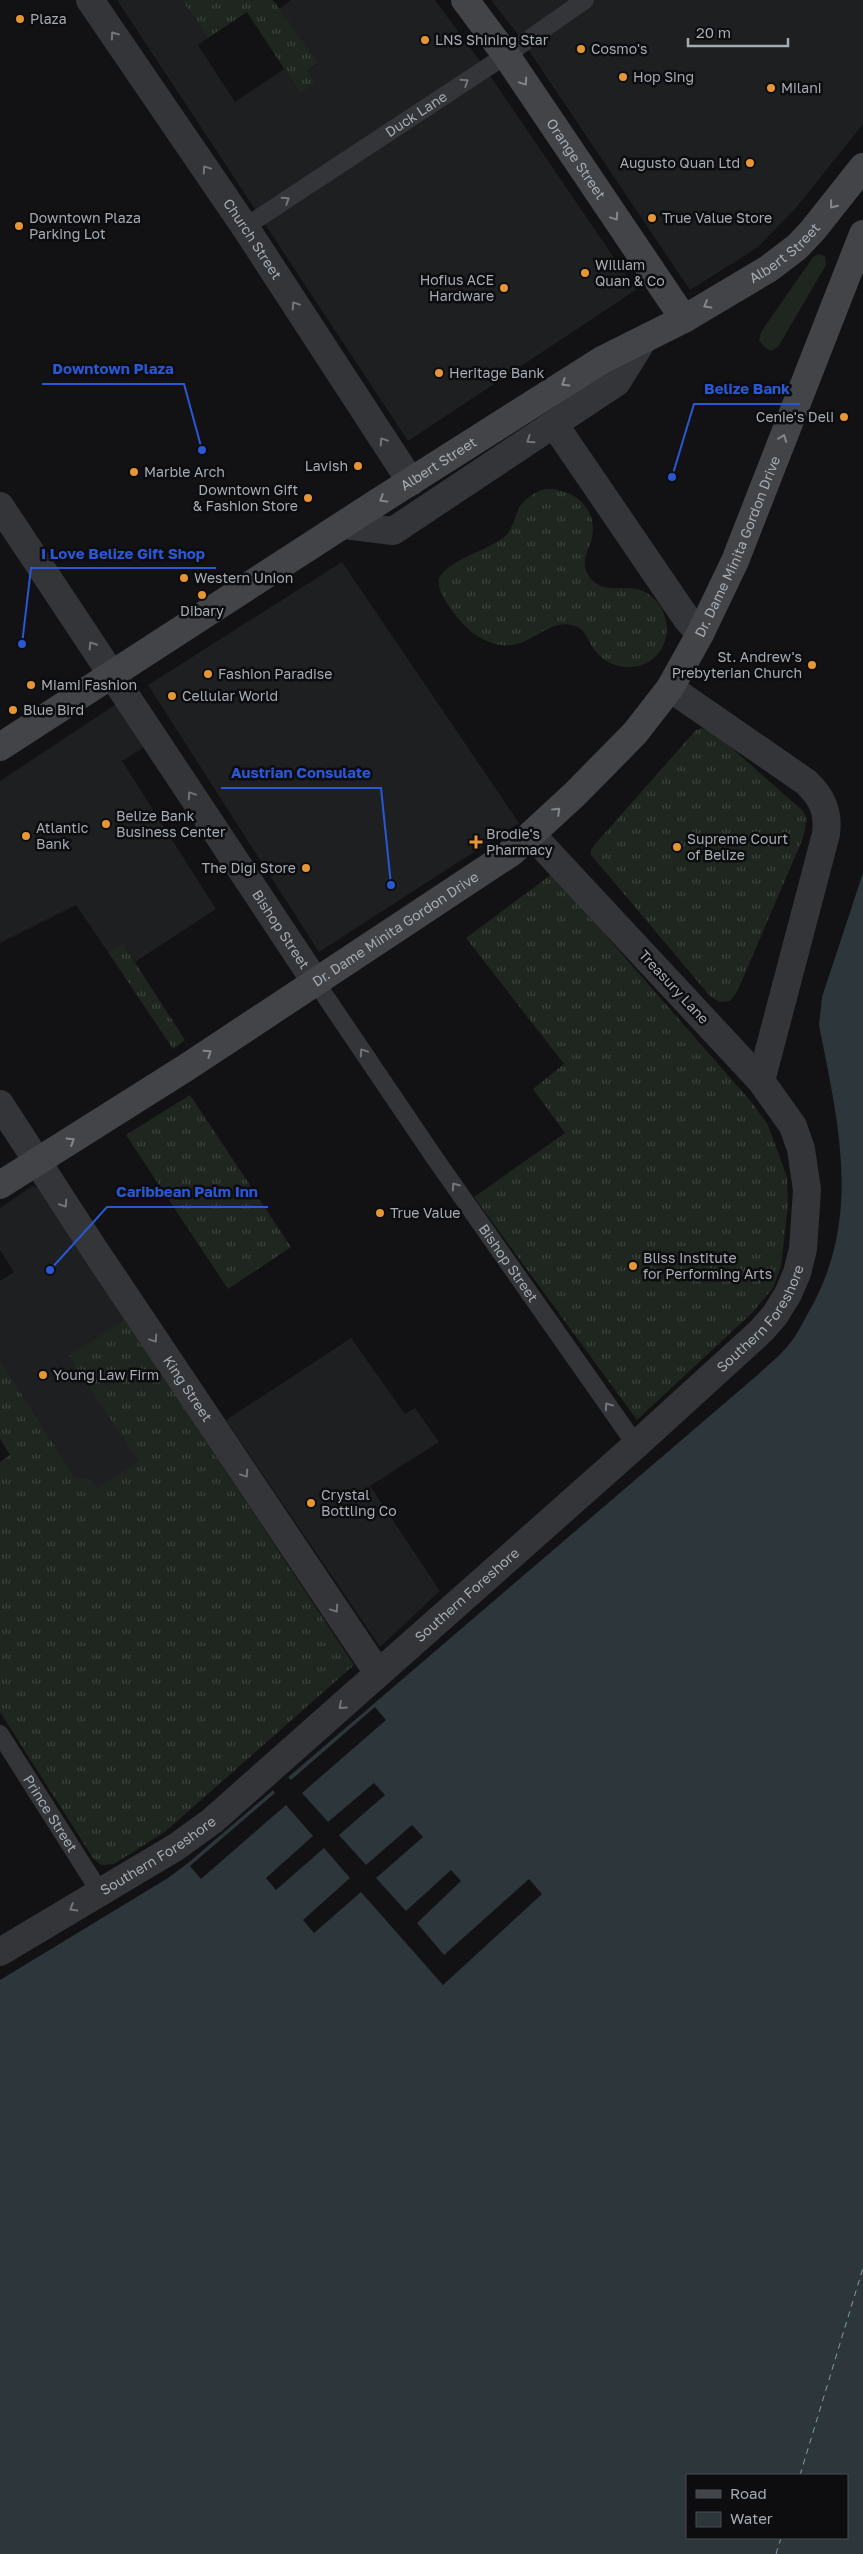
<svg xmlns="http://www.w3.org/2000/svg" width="863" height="2554" viewBox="0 0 863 2554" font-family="'Golos Text',sans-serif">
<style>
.built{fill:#1e1f21}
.grass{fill:url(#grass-tufts)}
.green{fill:#1f261f}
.water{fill:#2c363b;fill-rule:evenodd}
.pier{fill:#121214}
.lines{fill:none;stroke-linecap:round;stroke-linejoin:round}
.ferry{stroke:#7d9dad;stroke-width:1;stroke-dasharray:6 5;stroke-linecap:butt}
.lane{stroke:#333538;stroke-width:18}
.street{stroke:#333538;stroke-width:28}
.secondary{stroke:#424448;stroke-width:28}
.oneway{stroke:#71767c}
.oneway2{stroke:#82878e}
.poi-dot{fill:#e79636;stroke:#0d0d0f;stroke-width:2}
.labels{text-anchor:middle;stroke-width:5;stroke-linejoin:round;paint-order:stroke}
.poi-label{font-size:14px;fill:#a4abb3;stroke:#0d0d0f;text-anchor:start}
.street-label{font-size:14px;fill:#a4abb3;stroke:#0d0d0f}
.leader{fill:none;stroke:#2a57d4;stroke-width:2}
.callout-dot{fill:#2a57d4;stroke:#0d0d0f;stroke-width:2}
.callout-label{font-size:15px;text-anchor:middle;font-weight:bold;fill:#2a57d4;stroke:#0d0d0f;stroke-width:5;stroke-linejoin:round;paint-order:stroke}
</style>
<defs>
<pattern id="grass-tufts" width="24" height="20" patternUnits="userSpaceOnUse" patternTransform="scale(1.25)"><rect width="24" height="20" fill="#1f261f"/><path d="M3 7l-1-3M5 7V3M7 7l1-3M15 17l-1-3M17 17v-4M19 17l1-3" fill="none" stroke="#3d433d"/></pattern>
</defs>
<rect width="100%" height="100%" fill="#121214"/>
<!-- built -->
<path class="built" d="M117,0H182L208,38L198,45L235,102L284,69L300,93L307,71L318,64L279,9L291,0H435L480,61L636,290L408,441Z
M491,0H863V124L796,208L757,248L690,290L519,36Z
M342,562L519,823L319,952L148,685Z
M121,701L149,744L122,761L216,909L135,962L123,944L108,952L76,905L0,943V781Z
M32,1186L43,1189L125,1319L70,1356L138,1461L97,1490L75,1478L0,1360V1281L14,1272L0,1250V1208Z
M351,1338L405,1414L415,1408L439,1442L370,1486L440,1591L380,1647L226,1420Z"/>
<!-- grass -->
<path class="grass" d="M182,0H273L318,63L307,71L315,83L300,93L247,12L208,38Z
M545,489C573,488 598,507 592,538C588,553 578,565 592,580C606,595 628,583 645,592C671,606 675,644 650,661C631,673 606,667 593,648C588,640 586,630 575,626C548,616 530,650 501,645C491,644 482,639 473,633C462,625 430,588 441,575C455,558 482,552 500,540C523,525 506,503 545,489Z
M702,728L716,734L803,811L807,819L803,838L737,992L730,1001L720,1002L710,996L591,855V850L597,842L696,730Z
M552,874L753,1104L768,1125L787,1177L788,1205L781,1266L773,1288L753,1312L637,1420L474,1197L565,1133L533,1089L564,1064L466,938Z
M123,944L185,1040L173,1049L108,952Z
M190,1095L291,1247L228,1289L126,1135Z
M125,1319L354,1665L166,1831L114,1864L101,1865L93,1858L0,1712V1462L10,1455L0,1439V1360L75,1478L89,1479L97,1489L138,1461L69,1356Z"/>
<!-- green -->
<path class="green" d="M819,254L825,256L826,265L778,347L771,351L764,347L759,340L761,332L813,257Z"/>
<!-- water -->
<path class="water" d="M863,873V2554H0V1980L168,1878L188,1863L754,1378C765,1368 777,1358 787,1347C795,1338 801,1326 807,1315C863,1220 839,1127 819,1025L822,997ZM687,2475H847V2538H687Z"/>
<!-- pier -->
<path class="pier" d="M375,1707L386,1720L302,1793L328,1822L374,1783L385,1795L339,1835L366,1865L412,1825L423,1837L376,1878L406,1911L451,1870L461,1881L417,1923L444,1955L529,1879L542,1894L443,1985L361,1892L314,1933L303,1920L350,1878L324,1848L276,1890L266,1878L313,1836L286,1805L201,1879L190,1866L275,1793L273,1790L281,1783L288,1777L291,1780Z"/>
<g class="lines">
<!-- ferry -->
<path class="ferry" d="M800,2475L863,2268
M776,2554L781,2538"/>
<!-- lane -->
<g class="lane">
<path id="s1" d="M245,227L506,55L585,0"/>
<path id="s2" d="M315,981L434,1157L636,1445"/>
<path id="s3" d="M0,1734L100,1892"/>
</g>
<!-- street -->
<g class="street">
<path id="s4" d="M90,0L245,227L411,482"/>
<path d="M554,424L687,619L700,634"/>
<path id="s5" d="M0,506L315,981"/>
<path d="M344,525L393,531L617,382L643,340"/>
<path d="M670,688L806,782C822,797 829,812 826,834L761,1081"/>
<path id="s6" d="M0,1104L94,1249L378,1673"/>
<path id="s7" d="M0,1952L176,1847L212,1821L636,1445L761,1331L775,1315L788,1294L797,1273L803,1249L807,1190L801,1149L793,1126L761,1081L532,835"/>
</g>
<!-- secondary -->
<g class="secondary">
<path id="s8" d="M465,0L506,55L684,319"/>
<path id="s9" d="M0,747L375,504L602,360L684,319L768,269L797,247L813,230L863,167"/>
<path id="s10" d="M0,1185L187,1067L512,852L575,794L635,733L670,688L700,634L735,561L863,234"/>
</g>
</g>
<!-- one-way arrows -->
<defs><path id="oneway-chevron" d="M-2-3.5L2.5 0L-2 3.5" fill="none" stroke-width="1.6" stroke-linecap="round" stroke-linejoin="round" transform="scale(1.25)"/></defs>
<g class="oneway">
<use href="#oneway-chevron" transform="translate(114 35) rotate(-125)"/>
<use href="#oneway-chevron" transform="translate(465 82) rotate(-33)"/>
<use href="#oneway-chevron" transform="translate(206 169) rotate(-124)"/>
<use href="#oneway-chevron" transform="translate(286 200) rotate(-33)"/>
<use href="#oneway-chevron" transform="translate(295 305) rotate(-123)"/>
<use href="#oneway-chevron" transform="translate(530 440) rotate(146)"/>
<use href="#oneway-chevron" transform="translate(383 441) rotate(-123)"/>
<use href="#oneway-chevron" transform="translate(92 645) rotate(-123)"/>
<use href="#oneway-chevron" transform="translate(191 795) rotate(-124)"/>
<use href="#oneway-chevron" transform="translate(363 1052) rotate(-124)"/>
<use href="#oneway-chevron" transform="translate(455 1186) rotate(-125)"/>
<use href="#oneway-chevron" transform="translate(64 1204) rotate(57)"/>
<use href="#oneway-chevron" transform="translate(154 1339) rotate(56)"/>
<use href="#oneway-chevron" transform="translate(608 1406) rotate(-125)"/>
<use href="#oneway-chevron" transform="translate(245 1474) rotate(56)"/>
<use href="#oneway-chevron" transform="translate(335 1609) rotate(56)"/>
<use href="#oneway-chevron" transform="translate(342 1706) rotate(138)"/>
<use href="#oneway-chevron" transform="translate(73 1908) rotate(149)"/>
</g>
<g class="oneway2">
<use href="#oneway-chevron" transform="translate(524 82) rotate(56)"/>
<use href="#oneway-chevron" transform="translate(833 205) rotate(128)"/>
<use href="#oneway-chevron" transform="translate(615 217) rotate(56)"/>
<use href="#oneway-chevron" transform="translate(707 305) rotate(150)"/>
<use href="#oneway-chevron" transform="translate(565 383) rotate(148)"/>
<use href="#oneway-chevron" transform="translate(783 438) rotate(-69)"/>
<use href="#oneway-chevron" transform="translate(383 499) rotate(148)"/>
<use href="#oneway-chevron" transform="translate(557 811) rotate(-44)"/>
<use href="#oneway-chevron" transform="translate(208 1053) rotate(-34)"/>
<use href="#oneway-chevron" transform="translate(71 1141) rotate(-32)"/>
</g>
<!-- markers -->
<g class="poi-dot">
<circle cx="20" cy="19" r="5"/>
<circle cx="425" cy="40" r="5"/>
<circle cx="581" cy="49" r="5"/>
<circle cx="623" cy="77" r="5"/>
<circle cx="771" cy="88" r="5"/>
<circle cx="750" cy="163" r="5"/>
<circle cx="652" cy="218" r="5"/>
<circle cx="19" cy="226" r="5"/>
<circle cx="585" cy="273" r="5"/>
<circle cx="504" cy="288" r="5"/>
<circle cx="439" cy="373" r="5"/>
<circle cx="844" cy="417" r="5"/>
<circle cx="358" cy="466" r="5"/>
<circle cx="134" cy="472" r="5"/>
<circle cx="308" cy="498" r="5"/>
<circle cx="184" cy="578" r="5"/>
<circle cx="202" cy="595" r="5"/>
<circle cx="812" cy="665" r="5"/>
<circle cx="208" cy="674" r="5"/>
<circle cx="31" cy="685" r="5"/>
<circle cx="172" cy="696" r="5"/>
<circle cx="13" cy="710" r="5"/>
<circle cx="106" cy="824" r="5"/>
<circle cx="26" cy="836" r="5"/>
<path d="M473.5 834.5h5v5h5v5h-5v5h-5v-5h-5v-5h5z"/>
<circle cx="677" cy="847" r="5"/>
<circle cx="306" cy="868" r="5"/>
<circle cx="380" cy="1213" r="5"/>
<circle cx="633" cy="1266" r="5"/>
<circle cx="43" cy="1375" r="5"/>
<circle cx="311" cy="1503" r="5"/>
</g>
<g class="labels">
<!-- poi labels -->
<g class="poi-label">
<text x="30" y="24">Plaza</text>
<text x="435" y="45">LNS Shining Star</text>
<text x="591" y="54">Cosmo's</text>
<text x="633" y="82">Hop Sing</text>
<text x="781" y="93">Milani</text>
<text x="740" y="168" text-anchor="end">Augusto Quan Ltd</text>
<text x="29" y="223">Downtown Plaza<tspan x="29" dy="16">Parking Lot</tspan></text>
<text x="662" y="223">True Value Store</text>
<text x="595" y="270">William<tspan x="595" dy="16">Quan &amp; Co</tspan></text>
<text x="494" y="285" text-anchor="end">Hofius ACE<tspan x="494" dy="16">Hardware</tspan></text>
<text x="449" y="378">Heritage Bank</text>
<text x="834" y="422" text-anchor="end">Cenie's Deli</text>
<text x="348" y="471" text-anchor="end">Lavish</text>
<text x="144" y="477">Marble Arch</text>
<text x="298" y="495" text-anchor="end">Downtown Gift<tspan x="298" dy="16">&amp; Fashion Store</tspan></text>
<text x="194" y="583">Western Union</text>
<text x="202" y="616" text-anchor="middle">Dibary</text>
<text x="802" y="662" text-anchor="end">St. Andrew's<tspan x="802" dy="16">Prebyterian Church</tspan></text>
<text x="218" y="679">Fashion Paradise</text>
<text x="41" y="690">Miami Fashion</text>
<text x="182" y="701">Cellular World</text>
<text x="23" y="715">Blue Bird</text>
<text x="116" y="821">Belize Bank<tspan x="116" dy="16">Business Center</tspan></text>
<text x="36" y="833">Atlantic<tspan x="36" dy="16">Bank</tspan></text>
<text x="486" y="839">Brodie's<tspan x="486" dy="16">Pharmacy</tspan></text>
<text x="687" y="844">Supreme Court<tspan x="687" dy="16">of Belize</tspan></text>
<text x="296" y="873" text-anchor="end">The Digi Store</text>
<text x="390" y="1218">True Value</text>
<text x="643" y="1263">Bliss Institute<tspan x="643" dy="16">for Performing Arts</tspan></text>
<text x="53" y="1380">Young Law Firm</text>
<text x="321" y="1500">Crystal<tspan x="321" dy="16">Bottling Co</tspan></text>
</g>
<!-- street labels -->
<g class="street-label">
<text dy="5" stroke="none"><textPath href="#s1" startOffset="205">Duck Lane</textPath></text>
<text dy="5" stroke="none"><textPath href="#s8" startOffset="194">Orange Street</textPath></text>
<text dy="5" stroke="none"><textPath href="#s4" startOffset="289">Church Street</textPath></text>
<text dy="5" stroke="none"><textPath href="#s9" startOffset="928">Albert Street</textPath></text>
<text dy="5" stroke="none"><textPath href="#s9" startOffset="522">Albert Street</textPath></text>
<text dy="5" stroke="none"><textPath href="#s10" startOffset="996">Dr. Dame Minita Gordon Drive</textPath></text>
<text dy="5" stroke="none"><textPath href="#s10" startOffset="471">Dr. Dame Minita Gordon Drive</textPath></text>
<text dy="5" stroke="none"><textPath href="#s5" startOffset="508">Bishop Street</textPath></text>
<text transform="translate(674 987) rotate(47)" y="5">Treasury Lane</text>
<text dy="5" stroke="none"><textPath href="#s2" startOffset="342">Bishop Street</textPath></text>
<text dy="5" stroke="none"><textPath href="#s7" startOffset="995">Southern Foreshore</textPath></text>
<text dy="5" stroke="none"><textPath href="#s6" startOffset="341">King Street</textPath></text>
<text dy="5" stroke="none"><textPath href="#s7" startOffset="590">Southern Foreshore</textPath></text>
<text dy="5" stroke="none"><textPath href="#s3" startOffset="94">Prince Street</textPath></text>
<text dy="5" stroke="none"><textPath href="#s7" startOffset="185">Southern Foreshore</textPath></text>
</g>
</g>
<!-- callouts -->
<path class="leader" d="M202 450L184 384H42M672 477L694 404H800M22 644L31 568H216M391 885L381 788H221M50 1270L107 1207H268"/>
<g class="callout-dot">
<circle cx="202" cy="450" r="5"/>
<circle cx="672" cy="477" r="5"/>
<circle cx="22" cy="644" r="5"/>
<circle cx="391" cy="885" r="5"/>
<circle cx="50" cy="1270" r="5"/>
</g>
<g class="callout-label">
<text x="113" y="374">Downtown Plaza</text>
<text x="747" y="394">Belize Bank</text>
<text x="123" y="559">I Love Belize Gift Shop</text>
<text x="301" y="778">Austrian Consulate</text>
<text x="187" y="1197">Caribbean Palm Inn</text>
</g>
<!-- legend -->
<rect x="686" y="2474" width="162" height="65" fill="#0d0d0f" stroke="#494c51"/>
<rect x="696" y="2490" width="25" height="8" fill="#424448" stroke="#494c51"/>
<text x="730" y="2499" font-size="15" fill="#a4abb3">Road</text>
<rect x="696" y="2512" width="25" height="15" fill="#2c363b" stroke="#494c51"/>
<text x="730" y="2524" font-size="15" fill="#a4abb3">Water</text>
<!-- scale -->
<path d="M688 38v8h100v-8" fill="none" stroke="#a4abb3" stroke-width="2.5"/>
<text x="696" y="38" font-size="15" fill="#a4abb3" stroke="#0d0d0f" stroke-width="4" paint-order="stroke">20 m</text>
</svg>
